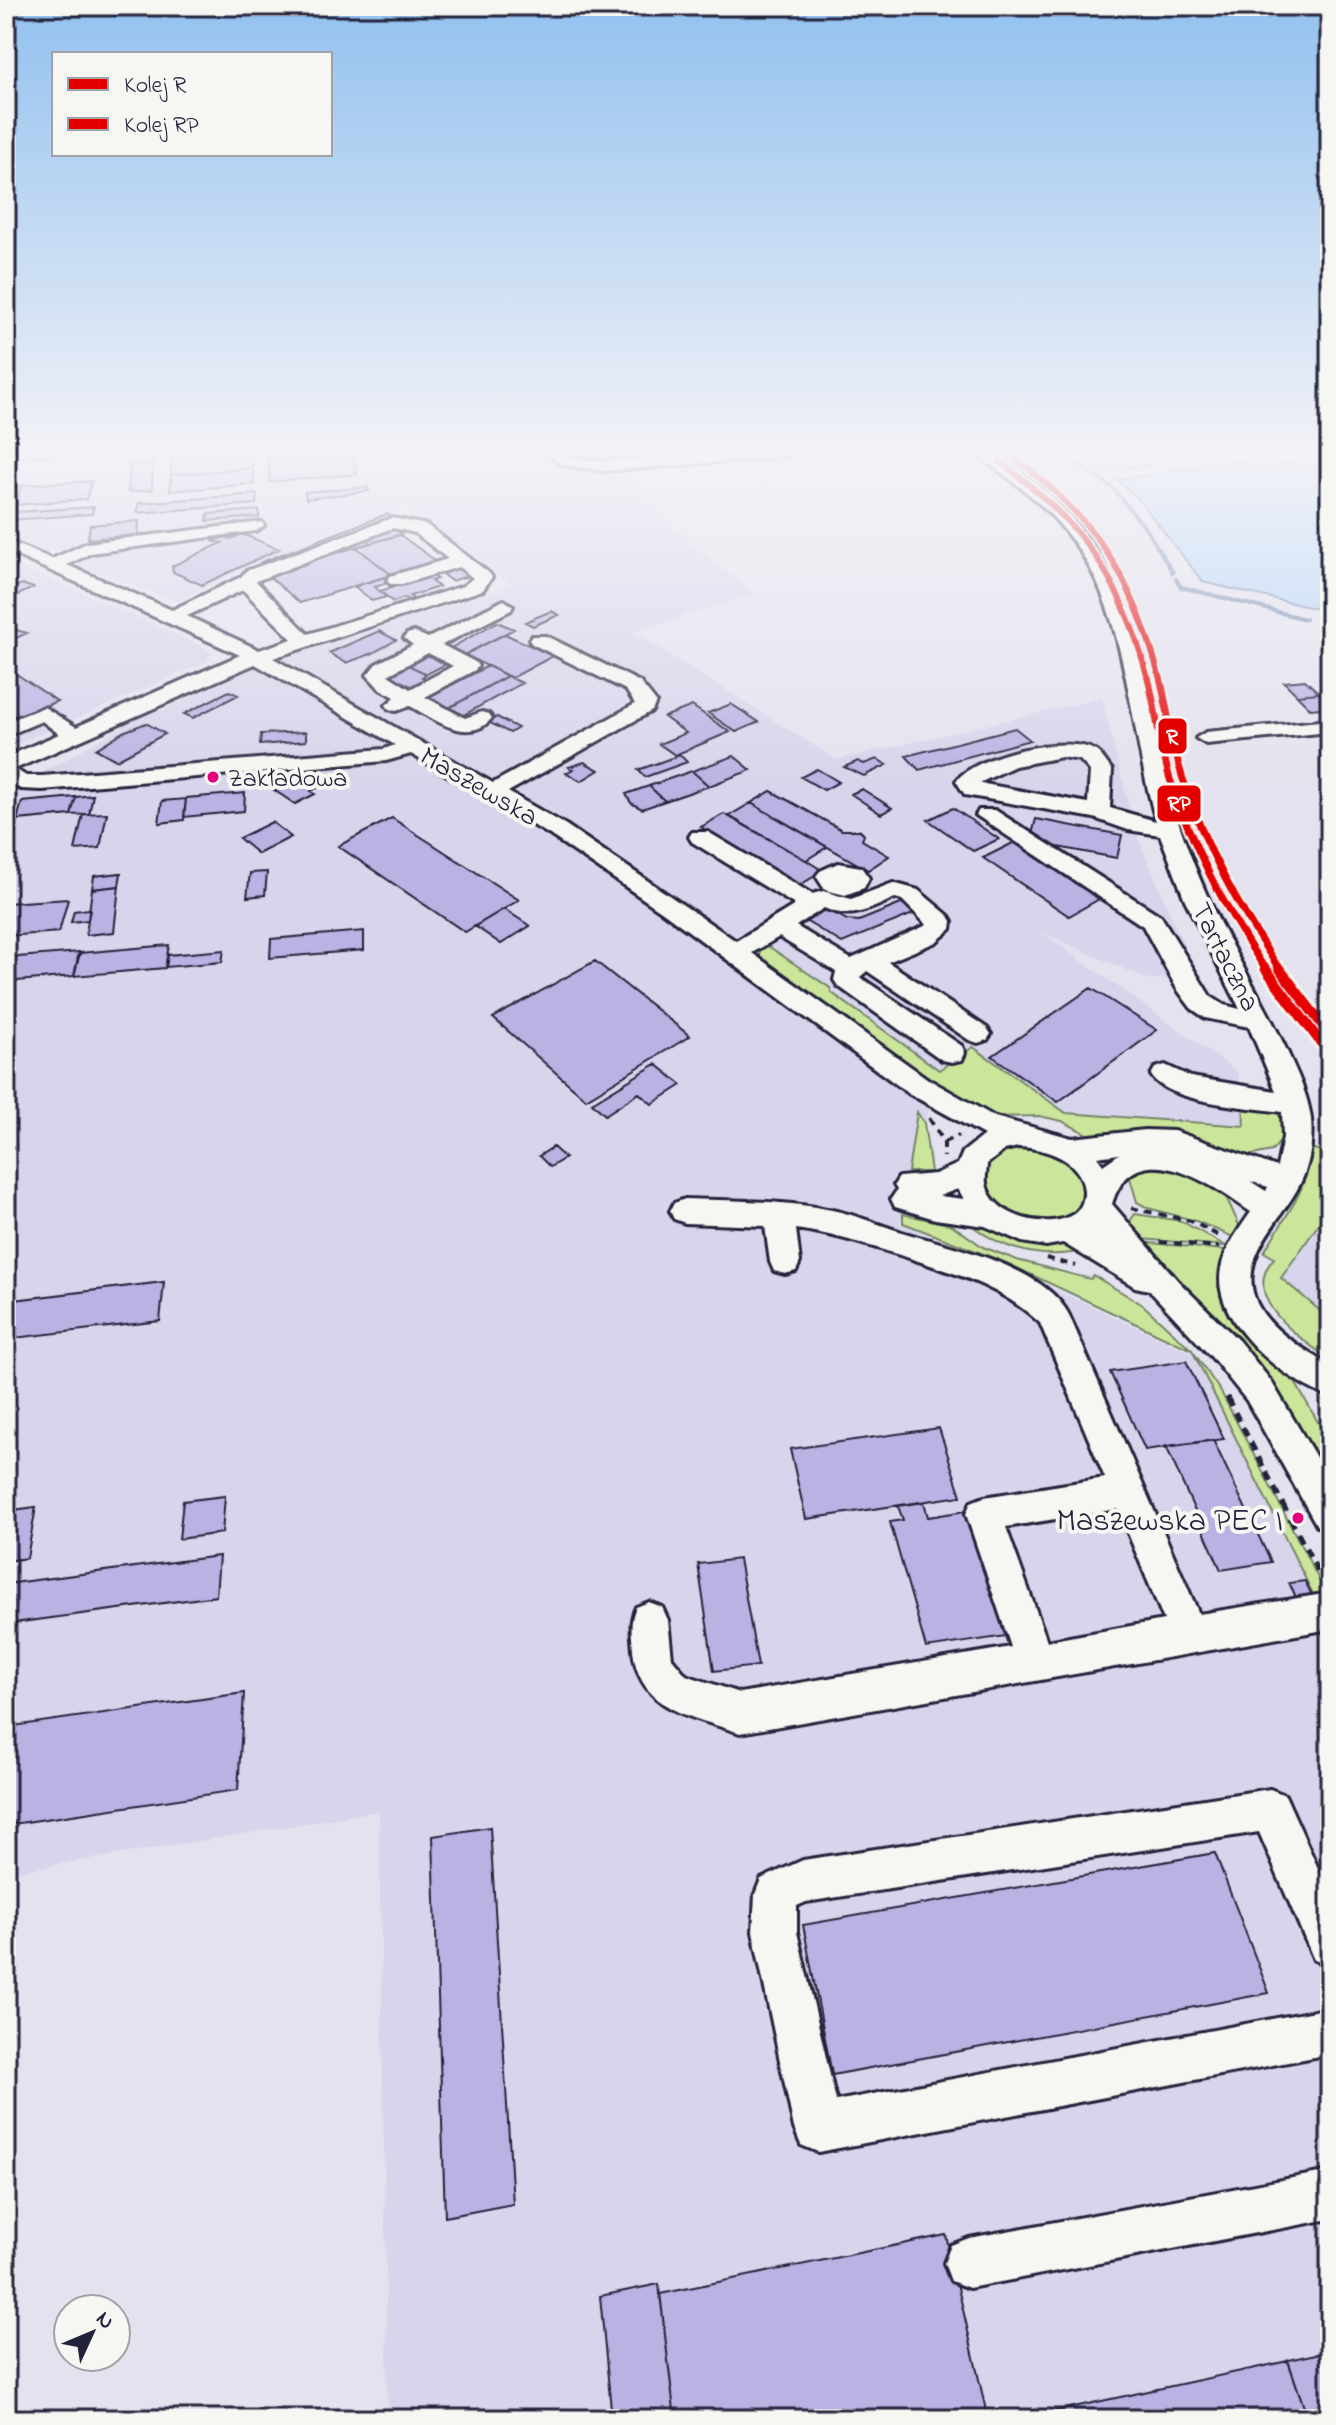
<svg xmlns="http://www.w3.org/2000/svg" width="1336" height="2425" viewBox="0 0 1336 2425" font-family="'Indie Flower',sans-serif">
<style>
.built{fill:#d7d4eb}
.green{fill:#cbe59b;stroke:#76846b;stroke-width:2}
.water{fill:#b1d5fa;stroke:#788dae;stroke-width:2}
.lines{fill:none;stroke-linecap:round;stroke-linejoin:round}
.stream{stroke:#788dae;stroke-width:4}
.building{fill:#b9b2e3;stroke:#22223b;stroke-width:2}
.minor-casing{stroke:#22223b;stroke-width:6}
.path-far1{stroke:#22223b;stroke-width:4;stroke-dasharray:8 6;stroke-linecap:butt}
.path{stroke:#22223b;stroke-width:5;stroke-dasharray:10 7;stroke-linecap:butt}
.minor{fill:#f6f6f2;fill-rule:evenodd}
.rail-1-far2-casing{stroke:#f6f6f2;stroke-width:10}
.rail-1-far1-casing{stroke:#f6f6f2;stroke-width:11}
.rail-1-casing{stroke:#f6f6f2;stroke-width:16}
.rail-2-far2-casing{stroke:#f6f6f2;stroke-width:10}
.rail-2-far1-casing{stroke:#f6f6f2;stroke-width:11}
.rail-2-casing{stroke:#f6f6f2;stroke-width:16}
.rail-1-far2{stroke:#e50000;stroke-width:6}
.rail-1-far1{stroke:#e50000;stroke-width:7}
.rail-1{stroke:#e50000;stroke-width:10}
.rail-2-far2{stroke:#e50000;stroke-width:6}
.rail-2-far1{stroke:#e50000;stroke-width:7}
.rail-2{stroke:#e50000;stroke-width:10}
.bus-dot{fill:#e5007d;stroke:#f6f6f2;stroke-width:3}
.labels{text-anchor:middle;stroke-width:8;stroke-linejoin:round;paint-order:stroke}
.far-bus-label{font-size:26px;fill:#22223b;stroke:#f6f6f2;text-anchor:start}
.far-street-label{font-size:28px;fill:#22223b;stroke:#f6f6f2}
.bus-label{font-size:32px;fill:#22223b;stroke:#f6f6f2;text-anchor:end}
.line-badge{stroke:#f6f6f2;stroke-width:3}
.badge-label{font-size:22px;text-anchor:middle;font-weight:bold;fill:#fff}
</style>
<rect width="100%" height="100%" fill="#e4e2ee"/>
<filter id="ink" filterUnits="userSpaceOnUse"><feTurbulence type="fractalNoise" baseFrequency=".0125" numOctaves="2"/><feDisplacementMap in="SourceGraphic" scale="16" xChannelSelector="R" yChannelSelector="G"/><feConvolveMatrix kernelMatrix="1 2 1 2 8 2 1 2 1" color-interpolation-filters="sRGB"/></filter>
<g filter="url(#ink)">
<!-- built -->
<path class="built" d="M6,451H845L614,470L694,546L754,594L633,632L837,760L1102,698L1135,831L1198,978L1147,979L1041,932L1238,1072L1244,1126L1066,1113L973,1047L939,1070L900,1224L992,1260L1193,1354L1304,1568L1330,1609V2419H388L379,1811L6,1873V793L147,713L164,710L250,667L513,585L406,509L261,562L178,601L172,600L70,562L88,551L41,550L6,537Z
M6,561L121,609L211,651L206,662L6,749Z
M1330,1198V1319L1281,1278Z"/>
<!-- green -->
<path class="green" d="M765,944L830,988L832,993L939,1070L973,1047L1066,1113L1244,1126L1243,1102C1269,1108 1283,1105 1285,1136L1272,1151L1247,1156L1091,1136L1062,1121L1039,1116L989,1117L927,1081L768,968C761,960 758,955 761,945Z
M917,1112L924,1123L931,1172H908Z
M1018,1146C1053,1150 1067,1154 1086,1186C1085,1193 1085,1204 1080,1209C1042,1258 925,1171 1018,1146Z
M1311,1148L1330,1154V1208L1281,1278L1330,1319V1360C1301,1338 1238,1299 1274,1258L1264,1252C1284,1218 1309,1189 1311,1148Z
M1172,1164L1223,1190L1239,1225L1233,1237L1196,1221L1148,1208L1137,1202L1128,1171Z
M903,1214L952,1225L983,1247L1017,1260L1090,1279L1094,1276L1143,1305L1192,1350L1002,1261L903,1223Z
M1135,1214L1181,1221L1226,1246L1141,1239L1124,1230Z
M962,1217L1078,1246V1252C1033,1260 995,1247 962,1217Z
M1139,1242L1224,1250L1218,1286L1228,1313L1255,1346L1288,1370L1330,1443V1489Z
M1192,1350L1221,1392L1328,1597L1316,1600Z"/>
<!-- water -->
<path class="water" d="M1071,451H1330V458L1224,453L1101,472Z
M1228,461L1330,465V612L1203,582L1136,496L1117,480Z"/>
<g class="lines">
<!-- stream -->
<path class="stream" d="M1056,451L1111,486L1147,530L1173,573
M1176,579L1181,587L1305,619"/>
</g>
<!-- building -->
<path class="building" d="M8,451H117L6,459Z
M178,451H252L253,468L171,475V452Z
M267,451H352L357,474L270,482Z
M153,463L152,490L128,492L130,465Z
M253,468L254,484L170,491L171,475Z
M92,481L86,499L16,505L22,485Z
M368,487L369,491L306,499L305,492Z
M257,494L256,504L137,513L139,503Z
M94,507L92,514L11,520L14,512Z
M259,510V517L207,521L208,514Z
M387,514L394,518L268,565L261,562Z
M139,521L138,535L88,539L90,525Z
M392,526L401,534L371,543L361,535Z
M242,534L279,549L202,585L173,572L172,566L222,543L212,541L225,537L231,539Z
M400,535L436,561L392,575L356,547Z
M356,547L392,575L300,603L266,574Z
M454,566L468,576L451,581L438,571Z
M432,575L437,579L431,581L439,587L410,596L413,599L408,600L405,598L393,602L380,591Z
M384,577L390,582L375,587L386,597L372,601L354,586Z
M22,584L33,588L6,601V591Z
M551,611L559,615L533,626L525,622Z
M497,622L514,629L464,655L451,648Z
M6,625L16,630L27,633L6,643Z
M379,631L396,640L371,654L346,663L329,653Z
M505,634L553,656L512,678L464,655Z
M429,654L448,663L427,674L408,665Z
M408,665L427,674L422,677L430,680L415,688L387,675Z
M488,666L507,676L447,709L426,698Z
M6,667L57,701L6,723Z
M507,676L522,683L462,716L447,709Z
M1305,680L1319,693L1297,695L1284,682Z
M229,691L238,695L193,718L184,714Z
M1319,693L1330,707L1311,709L1297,695Z
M731,704L759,722L736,732L708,713Z
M692,706L730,732L675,755L659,744L686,733L664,717Z
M497,717L518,728L510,733L488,722Z
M146,723L165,734L116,760L96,749L123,732Z
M1015,728L1030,740L919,770L906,756Z
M306,732V741L260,745L261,734Z
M680,755L687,762L645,777L638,770Z
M734,756L751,770L709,786L692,771Z
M877,759L887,765L864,776L844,767L858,761L864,764Z
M584,762L599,770L581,781L566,773L573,769L569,767Z
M817,769L839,782L824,790L801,777Z
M318,770L332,780L311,791L315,794L295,804L274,790Z
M692,771L709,786L665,801L649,786Z
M649,786L665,801L642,809L631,803L626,794Z
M862,789L892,808L881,814L851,794Z
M771,791L842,830H860L864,835L862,840L889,856L868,870L751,803Z
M245,793L244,811L184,817L186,798Z
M93,795L89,814L71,815L76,797Z
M76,797L71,815L17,820L22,802Z
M186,799L184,820L159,823L162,801Z
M751,803L806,835L827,847L806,860L729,816Z
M953,808L999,839L973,851L928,820Z
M107,813L100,848L75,850L83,814Z
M724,814L806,860L823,871L800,885L701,827Z
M392,818L519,900L465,932L338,846Z
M1036,819L1122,835L1117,858L1030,842Z
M272,822L291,837L258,854L239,838Z
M1015,842L1101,898L1069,916L983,858Z
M267,872L265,895L247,897L250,873Z
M121,873L119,886L92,889L94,876Z
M119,886L114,932L86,935L92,889Z
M68,899L59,932L6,936V903Z
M906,902L918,912L842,943L802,919L822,906L847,920L859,921Z
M90,909L88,920L71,922L74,911Z
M504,909L530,926L501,944L475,926Z
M364,931V950L270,958L271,939Z
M169,945L165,968L74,976L80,953Z
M224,950L222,962L166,967L168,955Z
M79,952L74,976L6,982V958Z
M595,961L690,1036L586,1099L493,1018Z
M1091,988L1157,1030L1058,1102L992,1056Z
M656,1064L682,1085L652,1104L639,1093L605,1115L592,1103Z
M553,1147L565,1158L550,1167L539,1156Z
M164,1282L160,1321L6,1339V1301Z
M1186,1361L1224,1439L1145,1450L1110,1372Z
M939,1428L961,1496L806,1519L790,1449Z
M1213,1440L1271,1562L1221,1570L1166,1446Z
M225,1496L222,1533L179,1539L183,1501Z
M924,1502L928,1517L965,1511L1006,1636L926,1648L890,1522L903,1520L898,1506Z
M36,1507L27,1558L6,1561V1511Z
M219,1556L216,1596L6,1624V1584Z
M739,1559L758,1666L714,1671L698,1564Z
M1305,1581L1312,1595L1296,1597L1289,1583Z
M244,1693L238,1790L6,1825V1727Z
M490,1827L513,2204L445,2217L433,1836Z
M1215,1853L1269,1993L832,2075L803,1925Z
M946,2235L988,2419H675L660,2294Z
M659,2284L675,2419H653L652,2412L612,2419L600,2296Z
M1330,2351V2419H1308L1288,2360Z
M1288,2361L1308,2419H1018Z"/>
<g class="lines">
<!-- minor casing -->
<g class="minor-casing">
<path id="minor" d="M543,451H562L572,458L605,461L732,451H799L791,456L605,471L562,465Z
M973,451C978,451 987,450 991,451C1006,456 1024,474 1036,483C1130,561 1136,652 1162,763C1172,805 1185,845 1202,884C1226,942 1261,995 1287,1051C1297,1073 1308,1095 1311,1119C1313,1141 1310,1164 1300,1184C1284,1217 1243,1251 1253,1292C1261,1326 1302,1348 1330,1365V1397C1287,1382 1220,1329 1220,1279C1220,1254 1238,1231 1251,1212C1211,1184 1134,1130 1112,1204L1179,1282L1239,1341L1271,1381L1330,1481V1531L1317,1526L1247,1401L1215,1361L1149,1290L1135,1287L1063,1243L1046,1246L1022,1242L985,1226L935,1219L895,1207L891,1199L897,1190L894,1185L899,1177L935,1174L958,1164L963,1152L984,1135L908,1093L664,913L550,835L411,754L386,761L42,790L21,789L6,782V757L59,734L42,721L6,736V722L44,707L76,727L240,655L6,551V540L52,559L87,543L262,522L264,526L256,531L91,553L67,565L172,610L241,577L246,571L392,518L427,525L489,573L492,577L483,590L273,658L493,783L635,704L626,690L532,644L529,640L532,636H546L640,682L656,702L652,711L508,792L566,825L736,941L795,905L692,842L689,837L692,832H708L812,894L823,891L851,899L893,883L918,890L949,916L952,921L951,929L936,942L888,962L987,1028L991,1034L987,1040L978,1043L969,1040L867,971L860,977L962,1046L965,1053L962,1060L952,1062L942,1060L838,986L834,980L836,972L779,937L752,953L928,1079L995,1117L1072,1138L1145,1130L1174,1131L1277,1167L1283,1137L1282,1112C1251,1107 1167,1103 1151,1075L1155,1068L1165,1065L1191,1077L1276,1091L1249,1027L1205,1018L1191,1008L1177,989L1143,926L976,815L979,810H995L1161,916L1210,996L1224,1005L1240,1009L1185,900L1160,835L1128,830L1094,818L965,795L956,781C975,755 1068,733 1096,751C1102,755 1107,764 1112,770L1110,808L1156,821C1129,731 1129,610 1069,536C1052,513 1030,494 1007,477C996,468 983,461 973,451ZM393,528L415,533L448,559L390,576L387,580L390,584H402L459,567L473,578L463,586L308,634L256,581ZM243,590L292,639L259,650L187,616ZM255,664L395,745L384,749L42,776H26L15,769ZM1062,757L1080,760L1090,771L1088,803L979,783L1015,766ZM895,898L902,900L927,925L851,959L796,926L824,908C851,921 870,909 895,898ZM1018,1147C1044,1148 1083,1159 1084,1192C1084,1200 1081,1208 1075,1213C1050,1232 991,1217 986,1183C985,1177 987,1170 987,1164L1005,1150ZM1119,1154L1103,1165L1097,1157ZM1250,1181L1268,1187L1266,1191ZM958,1189L964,1199L939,1196Z
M504,600L513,606L511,610L442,645L475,662L478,666L475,670L425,697L465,718L482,712L489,714L492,718C469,746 434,719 410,706L396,711L389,709L386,705L395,697L380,689L367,675L376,664L413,645L404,638L407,634L414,632L428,638ZM428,653L453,666L410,689L388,675Z
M1330,720V732L1206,744L1196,738L1206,732Z
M838,863L861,867L869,878L864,888L845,895L825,890L816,876L820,871Z
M685,1199C734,1201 784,1200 832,1210C856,1215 879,1225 902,1232C951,1247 1044,1266 1069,1315L1199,1614L1330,1593V1629L740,1733C692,1716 639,1711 633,1650C632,1634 629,1622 636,1607L649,1602L662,1607L668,1620L672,1658L686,1675L740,1693L1011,1647L966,1514L971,1502L984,1497L1105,1478L1040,1323C1001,1286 954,1273 903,1256C867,1245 833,1234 796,1229L800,1262L796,1271L785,1274L774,1271L770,1262L765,1226L685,1223L674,1219L670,1211L674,1203ZM1118,1509L1164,1620L1047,1641L1006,1527Z
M1270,1789L1285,1795L1330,1895V1966L1314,1960L1259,1832L806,1902L797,1906V1932L836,2101L1330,2008V2054L818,2152L801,2145L794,2128L753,1932L755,1894L761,1879L803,1860Z
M1330,2171V2219L969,2288L951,2281L944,2263L951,2245L969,2238Z"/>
</g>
<!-- path-far1 -->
<path class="path-far1" d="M1322,978H1330
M929,1118L944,1142V1157
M944,1142L959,1135
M1131,1208L1191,1221L1221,1237
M1160,1242L1219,1247
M1046,1258L1076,1266"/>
<!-- path -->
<path class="path" d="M1227,1397L1325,1585"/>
<!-- minor -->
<use href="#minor" class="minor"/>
<!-- rail-1-far2 casing -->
<g class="rail-1-far2-casing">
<path id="rail-1-far2" d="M1006,451C1094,517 1132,573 1160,679"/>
</g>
<!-- rail-1-far1 casing -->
<g class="rail-1-far1-casing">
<path id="rail-1-far1" d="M1160,677C1168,711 1172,746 1183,779C1204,847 1241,911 1280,970"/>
</g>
<!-- rail-1 casing -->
<g class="rail-1-casing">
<path id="rail-1" d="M1279,968L1330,1035"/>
</g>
<!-- rail-2-far2 casing -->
<g class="rail-2-far2-casing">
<path id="rail-2-far2" d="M999,461C1082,523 1122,578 1148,679"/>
</g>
<!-- rail-2-far1 casing -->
<g class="rail-2-far1-casing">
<path id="rail-2-far1" d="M1148,677C1156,711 1160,746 1170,779C1192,846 1226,911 1266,970"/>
</g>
<!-- rail-2 casing -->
<g class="rail-2-casing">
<path id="rail-2" d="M1265,968L1321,1043"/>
</g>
<!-- rail-1-far2 -->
<use href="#rail-1-far2" class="rail-1-far2"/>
<!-- rail-1-far1 -->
<use href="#rail-1-far1" class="rail-1-far1"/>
<!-- rail-1 -->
<use href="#rail-1" class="rail-1"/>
<!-- rail-2-far2 -->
<use href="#rail-2-far2" class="rail-2-far2"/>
<!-- rail-2-far1 -->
<use href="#rail-2-far1" class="rail-2-far1"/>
<!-- rail-2 -->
<use href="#rail-2" class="rail-2"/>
</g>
</g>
<!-- sky -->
<linearGradient id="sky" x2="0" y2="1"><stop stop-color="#92c1ef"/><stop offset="0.57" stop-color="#f3f2f7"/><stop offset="1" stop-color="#f3f2f7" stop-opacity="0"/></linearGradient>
<rect width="1336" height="791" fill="url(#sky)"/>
<!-- markers -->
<g class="bus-dot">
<circle cx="213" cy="777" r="7"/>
<circle cx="1298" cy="1518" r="7"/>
</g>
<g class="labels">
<!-- far-bus labels -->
<g class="far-bus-label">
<text x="228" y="786">Zakładowa</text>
</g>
<!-- far-street labels -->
<g class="far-street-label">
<text transform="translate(480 785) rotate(30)" y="10">Maszewska</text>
<text transform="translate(1227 956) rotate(63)" y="10">Tartaczna</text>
</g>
<!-- bus labels -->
<g class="bus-label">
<text x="1283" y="1530">Maszewska PEC I</text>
</g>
</g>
<g class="line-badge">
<rect x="1157" y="717" width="31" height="38" rx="8" fill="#e50000"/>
<rect x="1156" y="784" width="46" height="39" rx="8" fill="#e50000"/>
</g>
<g class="badge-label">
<text x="1172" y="744">R</text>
<text x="1179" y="811">RP</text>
</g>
<!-- margin -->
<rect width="1336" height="2425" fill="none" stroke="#f6f6f2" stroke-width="32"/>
<rect x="16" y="16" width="1304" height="2393" fill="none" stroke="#22223b" stroke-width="3" filter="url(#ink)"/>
<!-- legend -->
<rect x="52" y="52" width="280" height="104" fill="#f6f6f2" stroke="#a1a1a9" stroke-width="2"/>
<rect x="68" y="78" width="40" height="12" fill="#e50000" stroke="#a1a1a9" stroke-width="2"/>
<text x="124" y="92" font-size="24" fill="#22223b">Kolej R</text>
<rect x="68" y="118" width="40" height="12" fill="#e50000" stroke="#a1a1a9" stroke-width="2"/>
<text x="124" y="132" font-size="24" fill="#22223b">Kolej RP</text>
<!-- north arrow -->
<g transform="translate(92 2333) rotate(46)"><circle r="38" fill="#f6f6f2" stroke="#a1a1a9" stroke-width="2"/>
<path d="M0-6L14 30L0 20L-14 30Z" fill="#22223b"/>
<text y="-12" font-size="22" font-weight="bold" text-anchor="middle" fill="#22223b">N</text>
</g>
</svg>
